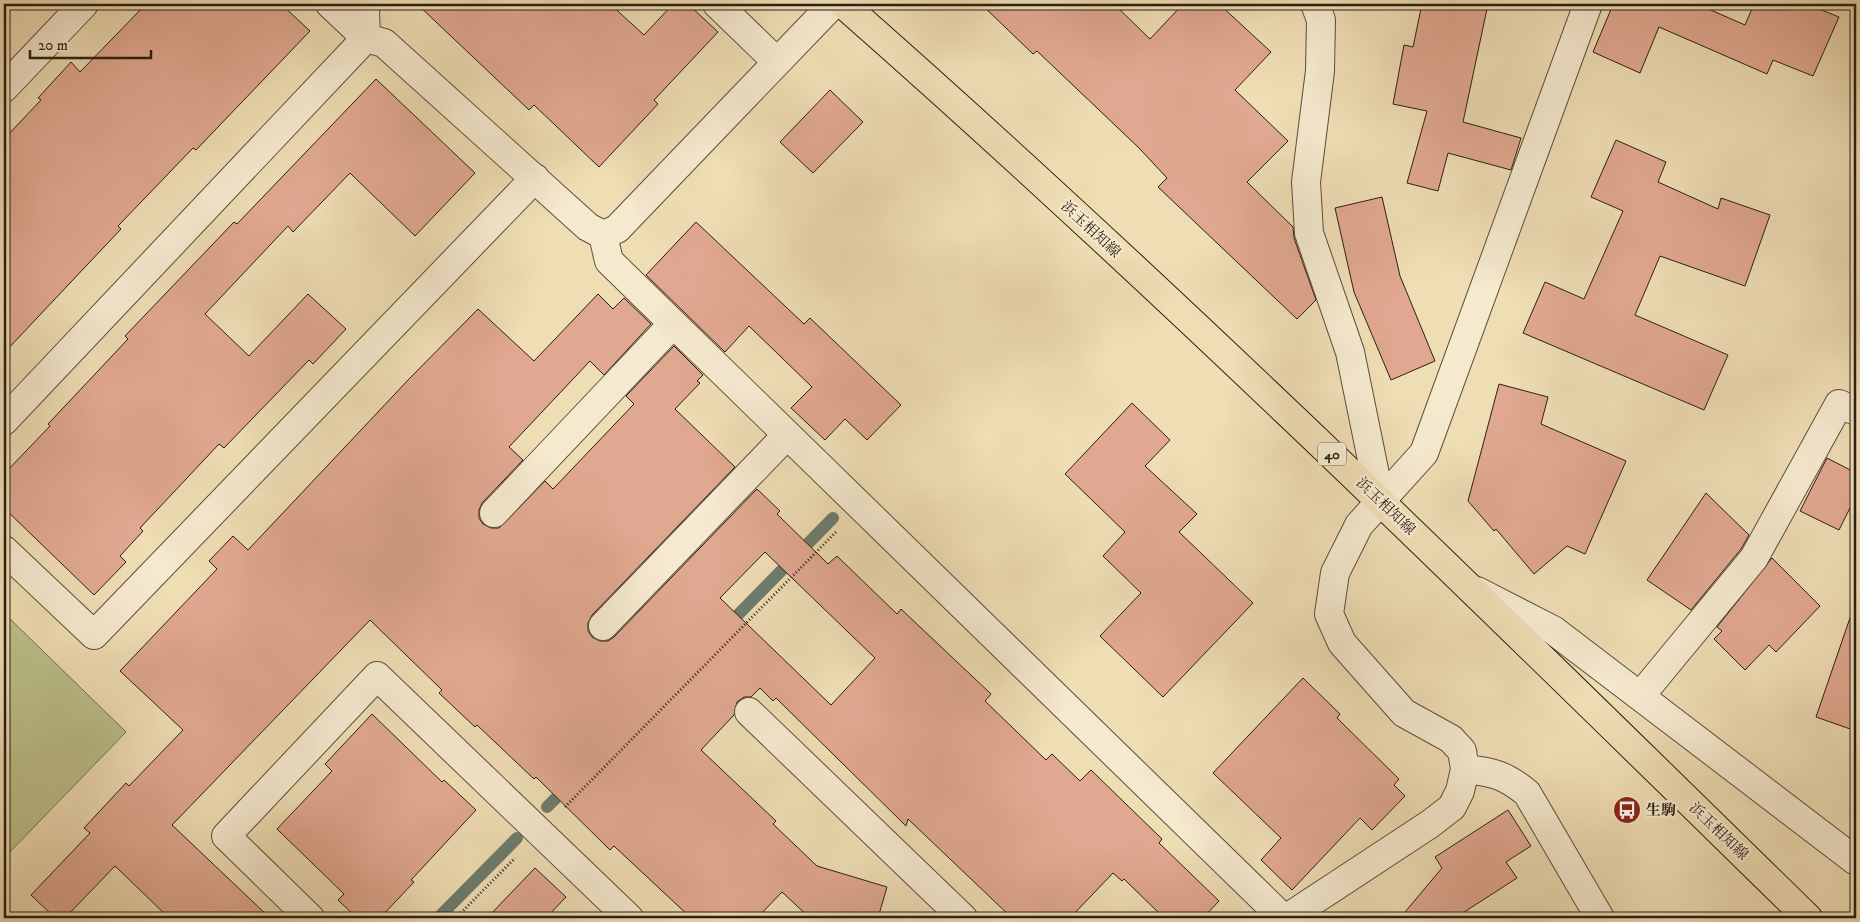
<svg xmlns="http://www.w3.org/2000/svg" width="1860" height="922" viewBox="0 0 1860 922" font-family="'IM FELL DW Pica','Noto Serif JP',serif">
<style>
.green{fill:#bcc08a;stroke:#73704f}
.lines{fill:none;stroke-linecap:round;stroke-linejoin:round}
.stream{stroke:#6d7d6e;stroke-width:12}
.building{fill:#e0a890;stroke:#2a1f14;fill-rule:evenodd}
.minor-casing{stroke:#5b4e3c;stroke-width:30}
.major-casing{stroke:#2a1f14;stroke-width:30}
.path{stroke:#2a1f14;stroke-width:3;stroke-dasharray:1 2.5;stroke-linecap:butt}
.minor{stroke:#f5e9ce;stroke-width:28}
.major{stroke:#efddb4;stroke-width:28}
.labels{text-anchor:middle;stroke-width:4.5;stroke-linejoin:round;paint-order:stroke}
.shield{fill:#f5e9ce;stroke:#675c4c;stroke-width:1}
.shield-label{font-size:14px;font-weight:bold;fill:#2a1f14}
.street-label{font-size:15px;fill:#2a1f14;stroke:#f5e9ce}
.poi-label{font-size:15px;font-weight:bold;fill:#2a1f14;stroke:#f5e9ce;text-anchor:start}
</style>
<rect width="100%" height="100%" fill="#efddb4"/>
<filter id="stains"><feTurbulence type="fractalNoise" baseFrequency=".004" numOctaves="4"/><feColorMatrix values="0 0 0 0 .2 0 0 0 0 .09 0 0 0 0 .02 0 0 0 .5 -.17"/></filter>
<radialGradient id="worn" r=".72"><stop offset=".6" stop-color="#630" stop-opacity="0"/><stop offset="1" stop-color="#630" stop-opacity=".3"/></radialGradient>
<!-- green -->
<path class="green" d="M4,613L126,732L5,857L4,856Z"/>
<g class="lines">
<!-- stream -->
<path class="stream" d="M726,627L833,518
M547,807L567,787
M438,918L517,838"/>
</g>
<!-- building -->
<path class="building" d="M146,4H281L310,31L196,150L193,148L118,226L121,229L4,353V139L41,100L38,98L71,62L80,72Z
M417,4H610L644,35L673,4H688L718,32L654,100L658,104L599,167L534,105L529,110Z
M981,4H1114L1150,39L1183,4H1219L1271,52L1235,90L1288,141L1247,182L1293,227L1294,238L1316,300L1297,319L1158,187L1167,178L1139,148L1037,51L1033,54Z
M1422,4H1488L1463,122L1521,138L1511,170L1448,153L1438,191L1407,183L1427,111L1393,104L1404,45L1413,47Z
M1605,4H1697L1745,25L1754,4H1807L1839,17L1813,76L1773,60L1767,74L1659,27L1640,73L1593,52L1612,7Z
M376,79L475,173L415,236L350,173L293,232L288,226L205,314L249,356L308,294L346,329L313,364L309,360L224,448L219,444L140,528L143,531L120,556L126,562L94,595L4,508V474L50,426L48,424L128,339L125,336L234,222L237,224Z
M830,90L863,122L813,173L780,142Z
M1616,140L1666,162L1658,182L1718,209L1721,198L1770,215L1745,286L1660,256L1635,315L1728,355L1704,410L1523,333L1545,282L1584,299L1623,211L1591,197Z
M1382,197L1400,276L1435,361L1391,380L1354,292L1335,208Z
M696,222L804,324L810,318L901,405L867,440L845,419L825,440L791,408L812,387L749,326L725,352L646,275Z
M598,294L613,309L624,298L651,324L604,375L590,361L509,447L523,460L482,503L479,510V518L483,524L491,528H499L545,481L553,489L634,404L626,396L674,346L703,375L697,381L700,383L675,409L735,467L592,615L588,623V631L592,637L600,641H608L614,637L757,489L780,511L777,514L828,564L837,556L897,614L901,609L991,694L985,701L1046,760L1052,754L1080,781L1091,770L1162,839L1159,843L1219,901L1203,918H1164L1124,879L1122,881L1113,873L1070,918H1012L908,819L906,826L776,698L773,701L760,688L751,697H744L737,702L734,715L701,750L776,821L773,824L817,866L887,887L878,918H810L782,892L757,918H691L614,846L610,850L536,777L534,779L477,725L475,727L439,693L442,690L370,620L172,825L270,918H169L115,866L65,918H55L31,895L90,833L84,828L126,783L129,786L183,730L120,671L217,569L209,561L233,536L248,550L409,379L478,309L534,361ZM765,552L875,658L831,705L720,598Z
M1499,384L1548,397L1541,424L1626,461L1585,554L1567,546L1534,574L1496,529L1494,531L1468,501Z
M1132,403L1170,440L1145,466L1197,514L1179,532L1253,603L1163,697L1100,636L1141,593L1103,556L1125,532L1065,474Z
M1827,458L1856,473V496L1839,530L1800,511Z
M1706,493L1749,535L1741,549L1691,610L1647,580Z
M1772,558L1820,606L1776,652L1769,645L1745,670L1714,639L1722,631L1717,627Z
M1851,615L1856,616V731L1816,717Z
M1303,678L1340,714L1337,718L1399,779L1394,785L1405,796L1372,830L1360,818L1292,890L1261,860L1281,838L1213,773Z
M372,714L442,782L444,780L476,810L411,880L414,882L380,918H357L338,900L344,894L277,829L332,771L325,764Z
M1508,810L1531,846L1506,862L1517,878L1455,918H1400L1442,868L1435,857Z
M535,868L566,897L546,918H487Z"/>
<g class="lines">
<!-- minor casing -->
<g class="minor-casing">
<path id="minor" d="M330,4L366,38L384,43L588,227L603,235L617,229L833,4
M717,4L777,62
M1315,4L1321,20L1320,71L1306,182L1309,233L1350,352L1380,499
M4,88L84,4
M603,235L609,261L1283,918
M4,421L366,38L365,10L367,4
M494,513L673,324
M4,550L94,635L535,178
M1477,591L1553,630L1856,861
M603,626L787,435
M1641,695L1754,558L1839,404L1856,411
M749,712L963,918
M1465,769C1493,772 1505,775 1527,793L1600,918
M310,918L226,836L377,676L629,918
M1287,918L1430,824L1452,807L1460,791L1465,769L1462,751L1451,739L1404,713L1342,643L1329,614L1335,573L1359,525L1424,453L1588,4"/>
</g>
<!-- major casing -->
<g class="major-casing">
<path id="major" d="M843,4C1176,297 1491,608 1808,918"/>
</g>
<!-- path -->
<path class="path" d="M565,807L836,532
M456,918L515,858"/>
<!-- minor -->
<use href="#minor" class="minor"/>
<!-- major -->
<use href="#major" class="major"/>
</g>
<!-- icons -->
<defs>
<g id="bus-disc" transform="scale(1.4375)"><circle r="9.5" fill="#8f2418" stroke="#f5e9ce"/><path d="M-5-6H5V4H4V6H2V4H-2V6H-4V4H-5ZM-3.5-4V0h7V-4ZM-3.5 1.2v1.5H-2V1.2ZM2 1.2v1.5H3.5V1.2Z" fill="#fff"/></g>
</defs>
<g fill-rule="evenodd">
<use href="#bus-disc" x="1627" y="810"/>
</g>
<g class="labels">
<!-- shield labels -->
<rect class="shield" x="1318" y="442.5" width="28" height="23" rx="4"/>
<g class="shield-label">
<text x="1332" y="459">40</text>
</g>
<!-- street labels -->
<g class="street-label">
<text transform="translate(1091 229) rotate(43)" y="5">浜玉相知線</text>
<text transform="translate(1386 506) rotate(44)" y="5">浜玉相知線</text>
<text transform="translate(1719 831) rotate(44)" y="5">浜玉相知線</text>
</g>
<!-- poi labels -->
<g class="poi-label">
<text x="1646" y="815">生駒</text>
</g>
</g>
<!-- margin -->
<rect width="1860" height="922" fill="none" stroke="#efddb4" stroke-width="20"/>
<rect x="5" y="5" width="1850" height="912" fill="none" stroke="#2a1f14" stroke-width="2.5"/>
<rect x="10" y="10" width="1840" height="902" fill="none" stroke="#2a1f14"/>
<!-- scale -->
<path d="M30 50v8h121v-8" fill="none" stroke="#2a1f14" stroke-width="2.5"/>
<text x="38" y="50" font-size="15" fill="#2a1f14" stroke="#f5e9ce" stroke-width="4" paint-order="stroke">20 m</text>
<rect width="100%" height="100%" filter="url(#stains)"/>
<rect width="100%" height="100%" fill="url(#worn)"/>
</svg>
